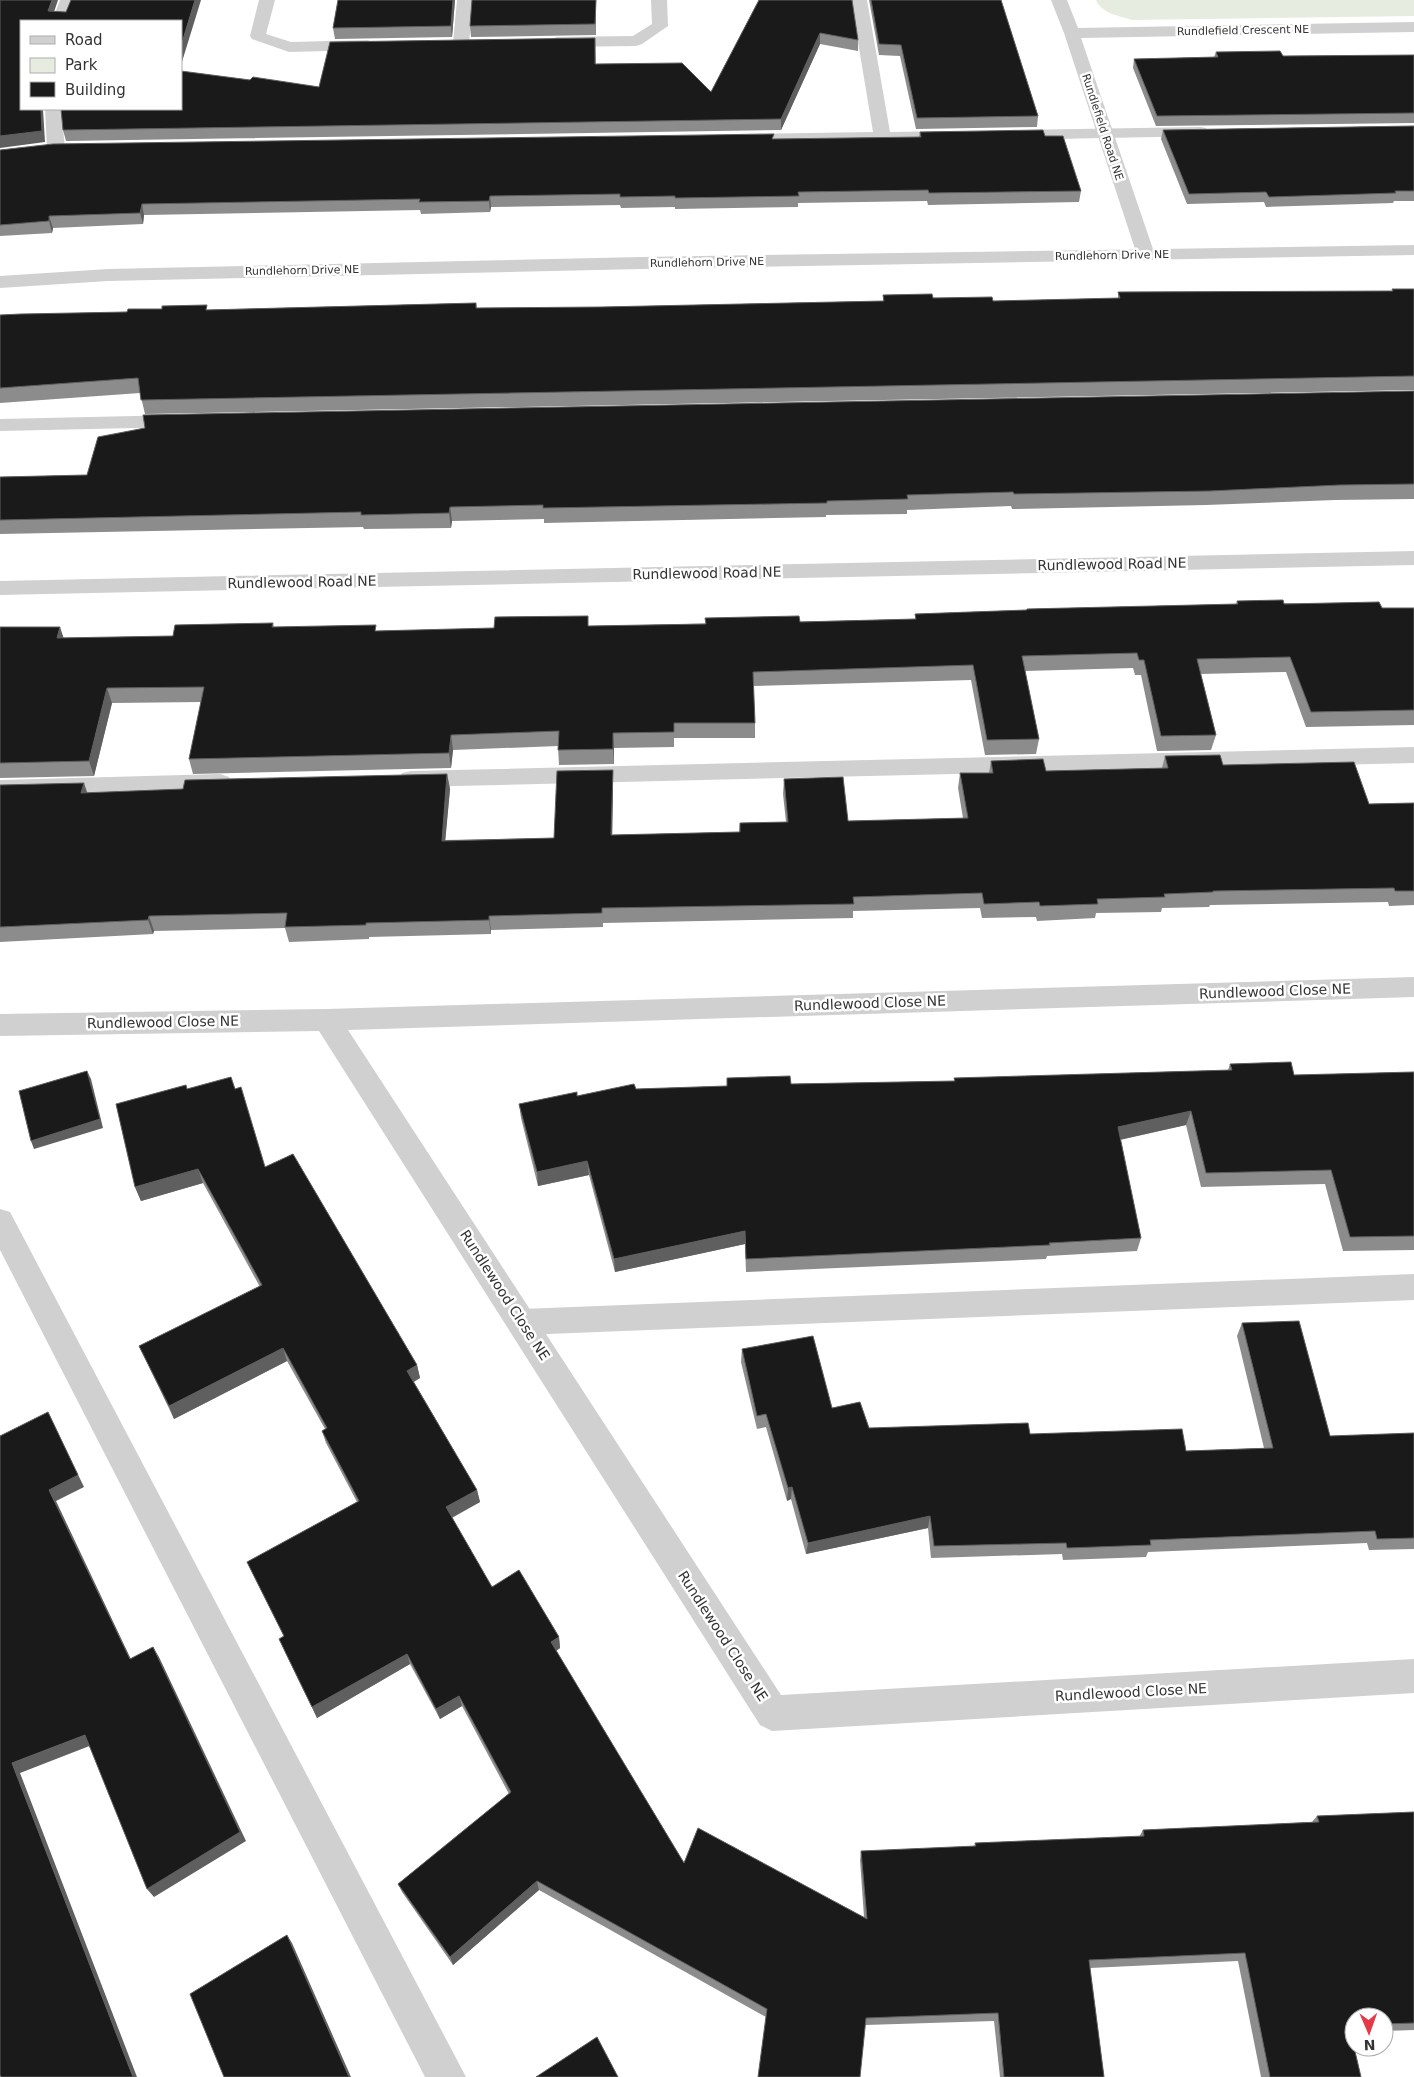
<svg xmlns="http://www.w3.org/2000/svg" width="1414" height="2077" viewBox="0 0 1414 2077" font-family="'DejaVu Sans',sans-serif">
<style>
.green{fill:#e6ecdf}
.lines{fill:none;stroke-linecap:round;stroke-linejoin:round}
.service{fill:#d0d0d0;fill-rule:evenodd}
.minor{fill:#d0d0d0;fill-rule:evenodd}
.tertiary{fill:#d0d0d0;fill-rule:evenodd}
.wall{fill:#8c8c8c}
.shaded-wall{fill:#5f5f5f}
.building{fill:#1a1a1a;stroke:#5f5f5f}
.labels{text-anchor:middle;stroke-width:5;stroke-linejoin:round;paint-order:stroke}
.far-street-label{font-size:11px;fill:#333;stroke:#fff}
.street-label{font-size:14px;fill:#333;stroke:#fff}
</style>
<rect width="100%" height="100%" fill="#fff"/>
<!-- green -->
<path class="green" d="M1096,0H1414V16L1132,20C1119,16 1101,13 1096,0Z"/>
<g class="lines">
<!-- service -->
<path class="service" d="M60,0H76L68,21H52Z
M457,0H473L469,43L467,46H455L453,43Z
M851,0H867L890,132L958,131L964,132L966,136L964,140L738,144L732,143L729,139L732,135L738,134L873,132Z
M45,109H61L65,148L62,152L56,153L50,152L47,148Z
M1200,127L1206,128L1208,132L1206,136L1008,140L1002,139L1000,135L1002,131L1008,130Z
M180,415L187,417L190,421L187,425L180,427L0,431V419Z
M1414,747V763L411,787L402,785L399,779L402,773L411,771Z
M220,774L229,777L232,783L229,789L220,792L0,798V780Z
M0,1209L10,1212L466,2077H425L0,1250Z
M1414,1274V1300L522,1335L511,1331L507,1322L511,1313L522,1309Z"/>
<!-- minor -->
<path class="minor" d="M259,0H275L266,34L291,42L367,40L373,42L375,45L373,48L367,50L289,52L252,39L250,36Z
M651,0H667L668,26L642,44L636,46L557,47L551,45L549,42L551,39L557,37L633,36L652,24Z
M1051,0H1067L1078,28L1414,22V32L1081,38L1155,255L1152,259L1146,261L1140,259L1137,255L1064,33Z
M1414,551V565L0,595V581Z
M1414,977V997L348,1030L781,1695L1414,1659V1693L772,1731L760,1725L319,1031L0,1036V1014L327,1009Z"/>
<!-- tertiary -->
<path class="tertiary" d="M1414,245V255L641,269L108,281L0,288V276L108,269L641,257Z"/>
</g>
<!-- wall -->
<path class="wall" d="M338,0H455L452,37L335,39L333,28Z
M472,0H596V35L471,37L470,26Z
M759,0L858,40V51L820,44L781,130L66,141L63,130L250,80L319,87L595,38L596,64L711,92Z
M869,0H1001L1038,116L1037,127L916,129L900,56L879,55Z
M1216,52L1283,56L1414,55V123L1156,126L1133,68L1134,59L1214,57Z
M1414,126V201H1394L1393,203L1266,207L1264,202L1187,204L1161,139L1163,130Z
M920,132L1045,136L1081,191L1079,202L928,205L927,201L798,203V207L675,209V207L621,208L620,205L491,207L490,212L421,214L420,210L144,215L143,224L53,228L52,233L0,236V150L919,137Z
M1392,289H1414V390L145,414L140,393L0,403V315L476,303L477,308L601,307L883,301V295L993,301L1118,298V292L1392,291Z
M1414,391V499L1335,500L1206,505L1012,509L1011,506L907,510V514L826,515V517L544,523V519L452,521L451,528L364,529L363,527L0,534V477L87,475Z
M1237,601L1382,608H1414V725L1306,727L1286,672L1200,674L1216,735L1211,750L1157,751L1141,675H1135L1133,668L1025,671L1039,739L1036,754L985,755L971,680L753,686L755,723V738H674V747L614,748V764L559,765L558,746L453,750L451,768L193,774L189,759L201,702L112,703L94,776L0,778V627L64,638L173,636L273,623L274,627L377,631L915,619V614L1026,610L1027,609L1236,604Z
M1165,756L1223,765L1369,804L1414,803V905L1389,906L1388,902L1210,905L1209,907L1162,908L1161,912L1096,913L1095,918L1037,921L1036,917L982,918L980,908L853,911V918L603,923V927L491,930V934L369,937V939L289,942L285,928L154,931L153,934L0,942V785L87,793L183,789L447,774L450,789L445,840L554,838L613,770V785L612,835L739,832L740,823L786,822L783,794L784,779L848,821L963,818L958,788L960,773H989L991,761L1046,771L1162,768Z
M1230,1064L1294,1075L1414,1072V1250L1343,1251L1325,1184L1201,1187L1186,1125L1120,1140L1141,1238L1137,1251L1047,1256L1046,1259L746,1272L745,1244L615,1272L589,1175L538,1186L521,1118L519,1104L577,1096L636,1089L727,1086V1078L791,1084L954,1081V1078L1228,1070Z
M235,1088L265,1167L417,1365L420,1378L414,1382L477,1490L480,1502L452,1518L492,1587L559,1637L560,1648L556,1651L684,1863L864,1917L860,1860L861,1851L974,1847L975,1843L1139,1837L1143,1830L1312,1822L1317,1816L1414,1812V2030L1384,2031V2017H1354V2033H1351L1361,2077H1261L1238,1961L1090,1968L1104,2077H1000L994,2021L865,2025L766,2017L539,1890L453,1965L402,1892L398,1884L509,1794L462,1706L440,1719L410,1664L317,1718L284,1650V1636L247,1562L357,1502L326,1443L322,1431L325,1429L287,1361L174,1419L139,1346L260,1287L203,1183L141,1201L135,1187L187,1089Z
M1242,1323L1330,1436L1414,1433V1549L1369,1550L1367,1543L1148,1552L1146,1557L1063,1560L1062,1554L931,1558L928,1528L806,1554L791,1499L787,1501L766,1427L757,1429L741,1362L742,1349L832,1408L869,1428L1030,1434L1186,1451L1264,1448L1237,1336Z"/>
<!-- shaded-wall -->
<path class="shaded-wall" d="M52,0H58L51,21L48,11Z
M195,0H201L181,65V46Z
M453,0H455L452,37L451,26Z
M820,33V44L781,130V119Z
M41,109H43L45,142L0,148V136Z
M490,196L491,207L490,212L489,201Z
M142,204L144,215L143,224L140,213Z
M49,216L53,228L52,233L49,221Z
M450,507L452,521L451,528L449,513Z
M60,627L65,642L57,638Z
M107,688L112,703L94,776L89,761Z
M613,733L614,748V764L613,749Z
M451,735L453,750L451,768L449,753Z
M613,770V785L612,850L611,835Z
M447,774L450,789L444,855L442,841Z
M84,783L89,798L81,793Z
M149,916L154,931L153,934L148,920Z
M489,916L491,930V934L489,920Z
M87,1071L91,1079L103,1128L34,1149L31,1141Z
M1191,1111L1186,1125L1114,1141L1118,1127Z
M587,1161L589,1175L538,1186L537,1172Z
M198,1169L203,1183L141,1201L135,1187Z
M745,1231V1244L615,1272L614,1259Z
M283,1348L287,1361L174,1419L169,1406Z
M417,1365L420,1378L411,1383L407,1371Z
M48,1412L54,1425L84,1487L56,1501L136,1670L130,1659L49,1490Z
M792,1487L791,1499L787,1501L788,1488Z
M477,1490L480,1502L449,1519L446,1507Z
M930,1516L928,1528L806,1554L808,1543Z
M559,1637L560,1648L553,1653L551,1642Z
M153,1647L159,1657L246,1841L154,1897L147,1889Z
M407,1654L410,1664L317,1718L312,1707Z
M459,1696L462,1706L440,1719L436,1709Z
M85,1735L92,1745L20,1773L137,2077H133L12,1763Z
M537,1881L539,1890L453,1965L450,1957Z
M287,1935L292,1943L351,2077H349Z"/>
<!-- building -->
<path class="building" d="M0,0H52L48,11L66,12L71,0H195L181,46V21H21V109H41L42,131L0,136Z
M338,0H453L451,26L333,28Z
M472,0H596L595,24L470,26Z
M759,0H852L858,40L820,33L781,119L63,130L61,109H181V71L250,80L253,77L319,87L330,42L595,38V64L682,63L711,92Z
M871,0H1001L1038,116L917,118L901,45L879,44Z
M1280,51L1283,56L1414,55V113L1157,116L1134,59L1218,57L1216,52Z
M1414,126V191H1395L1396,193L1269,197L1266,192L1189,194L1163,130Z
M1043,130L1045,136H1063L1081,191L929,193L928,190L798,192L799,196L675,198V196L620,197V194L490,196L489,201L419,202L420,199L142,204L140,213L49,216V221L0,225V150L53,144L774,134L772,139L921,137L920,132Z
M1392,289H1414V376L141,400L138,378L0,388V315L21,314L127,312L128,309H162V306L207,305L206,310L476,303V308L601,307L884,301L883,295L932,294L933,298L992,297L993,301L1120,298L1118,292L1393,291Z
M1414,391V484L1340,485L1209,491L1014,494L1013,492L907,495L908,499L827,501V503L543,508V505L450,507L449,513L361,515V512L0,520V477L87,475L98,437L145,428L143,415Z
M1283,600L1284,604L1379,602L1382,608H1414V710L1311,712L1290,657L1197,659L1216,735L1161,736L1144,660H1139L1137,653L1022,656L1039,739L987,740L973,665L753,672L755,723H674V732L613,733V749L558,750L559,731L451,735L449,753L189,759L204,687L107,688L89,761L0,763V627H60L57,638L173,636L175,625L273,623L272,627L376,625L375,631L494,628L495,617L588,616V626L706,624L705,618L799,616L800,622L916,619L915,614L1027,610V609L1238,604L1237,601Z
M1220,755L1223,765L1354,762L1369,804L1414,803V891H1395L1394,888L1213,891V892L1164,894L1165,897L1097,899L1098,904L1040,906L1039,902L984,904L982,893L853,897L854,904L602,908V913L489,916V920L366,923V925L285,927L287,913L149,916L148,920L0,927V785L84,783L81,793L183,789L185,780L447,774L442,841L554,838L557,771L613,770L611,835L740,832V823L788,822L784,779L843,777L848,821L968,818L960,773H993L991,761L1043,759L1046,771L1168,768L1165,756Z
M1291,1062L1294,1075L1414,1072V1236L1350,1237L1331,1170L1206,1173L1191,1111L1118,1127L1141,1238L1049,1243L1050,1245L746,1259L745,1231L614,1259L587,1161L537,1172L519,1104L577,1092V1096L634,1084L636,1089L727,1086V1078L790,1076L791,1084L955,1081L954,1078L1232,1070L1230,1064Z
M87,1071L100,1119L31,1141L19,1091Z
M231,1077L235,1089L241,1087L265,1167L293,1154L417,1365L407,1371L477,1490L446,1507L492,1587L519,1570L559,1637L551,1642L684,1863L698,1828L867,1919L861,1851L976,1846L975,1843L1144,1836L1143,1830L1319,1822L1317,1816L1414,1812V2023L1384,2024V2017H1354V2026H1349L1361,2077H1270L1245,1953L1089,1960L1104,2077H1004L998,2013L866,2018L860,2077H758L767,2009L537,1881L450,1957L398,1884L511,1792L459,1696L436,1709L407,1654L312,1707L279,1639L284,1636L247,1562L359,1501L322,1431L327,1428L283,1348L169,1406L139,1346L262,1285L198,1169L135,1187L116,1104L186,1085L187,1089Z
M1299,1321L1330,1436L1414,1433V1538L1377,1539L1375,1531L1150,1540L1151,1545L1067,1548L1066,1543L934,1546L930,1516L808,1543L792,1487L788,1488L766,1414L757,1416L742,1349L813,1336L832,1408L860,1402L869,1428L1028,1423L1030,1434L1182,1429L1186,1451L1273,1448L1242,1323Z
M48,1412L78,1475L49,1490L130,1659L153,1647L240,1832L147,1889L85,1735L12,1763L133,2077H1L0,2075V1436Z
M287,1935L349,2077H224L190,1994Z
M597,2037L618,2077H536Z"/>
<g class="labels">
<!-- far-street labels -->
<g class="far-street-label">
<text transform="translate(1243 30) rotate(-1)" y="4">Rundlefield Crescent NE</text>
<text transform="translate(1103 127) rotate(72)" y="4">Rundlefield Road NE</text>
<text transform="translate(1112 255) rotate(-1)" y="4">Rundlehorn Drive NE</text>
<text transform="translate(707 262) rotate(-1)" y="4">Rundlehorn Drive NE</text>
<text transform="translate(302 270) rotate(-1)" y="4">Rundlehorn Drive NE</text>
</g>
<!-- street labels -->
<g class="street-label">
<text transform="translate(1112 564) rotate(-1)" y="5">Rundlewood Road NE</text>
<text transform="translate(707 573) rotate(-1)" y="5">Rundlewood Road NE</text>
<text transform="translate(302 582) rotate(-1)" y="5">Rundlewood Road NE</text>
<text transform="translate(1275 991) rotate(-2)" y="5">Rundlewood Close NE</text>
<text transform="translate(870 1003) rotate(-2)" y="5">Rundlewood Close NE</text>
<text transform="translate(163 1022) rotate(-1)" y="5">Rundlewood Close NE</text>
<text transform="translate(505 1295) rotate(57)" y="5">Rundlewood Close NE</text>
<text transform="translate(723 1636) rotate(57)" y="5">Rundlewood Close NE</text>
<text transform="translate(1131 1692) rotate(-3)" y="5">Rundlewood Close NE</text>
</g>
</g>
<!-- legend -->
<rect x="20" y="20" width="162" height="90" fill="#ffffff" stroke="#adadad"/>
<rect x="30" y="36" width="25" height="8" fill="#d0d0d0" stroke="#adadad"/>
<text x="65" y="45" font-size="15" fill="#333333">Road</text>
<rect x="30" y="58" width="25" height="15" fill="#e6ecdf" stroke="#adadad"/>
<text x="65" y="70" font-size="15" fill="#333333">Park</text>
<rect x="30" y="82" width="25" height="15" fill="#1a1a1a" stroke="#adadad"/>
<text x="65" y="95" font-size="15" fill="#333333">Building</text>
<!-- north arrow -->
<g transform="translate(1369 2032) rotate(178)"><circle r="24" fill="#ffffff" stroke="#adadad"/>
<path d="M0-4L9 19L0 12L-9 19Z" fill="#e63946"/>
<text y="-8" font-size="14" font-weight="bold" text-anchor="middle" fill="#333333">N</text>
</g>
</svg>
